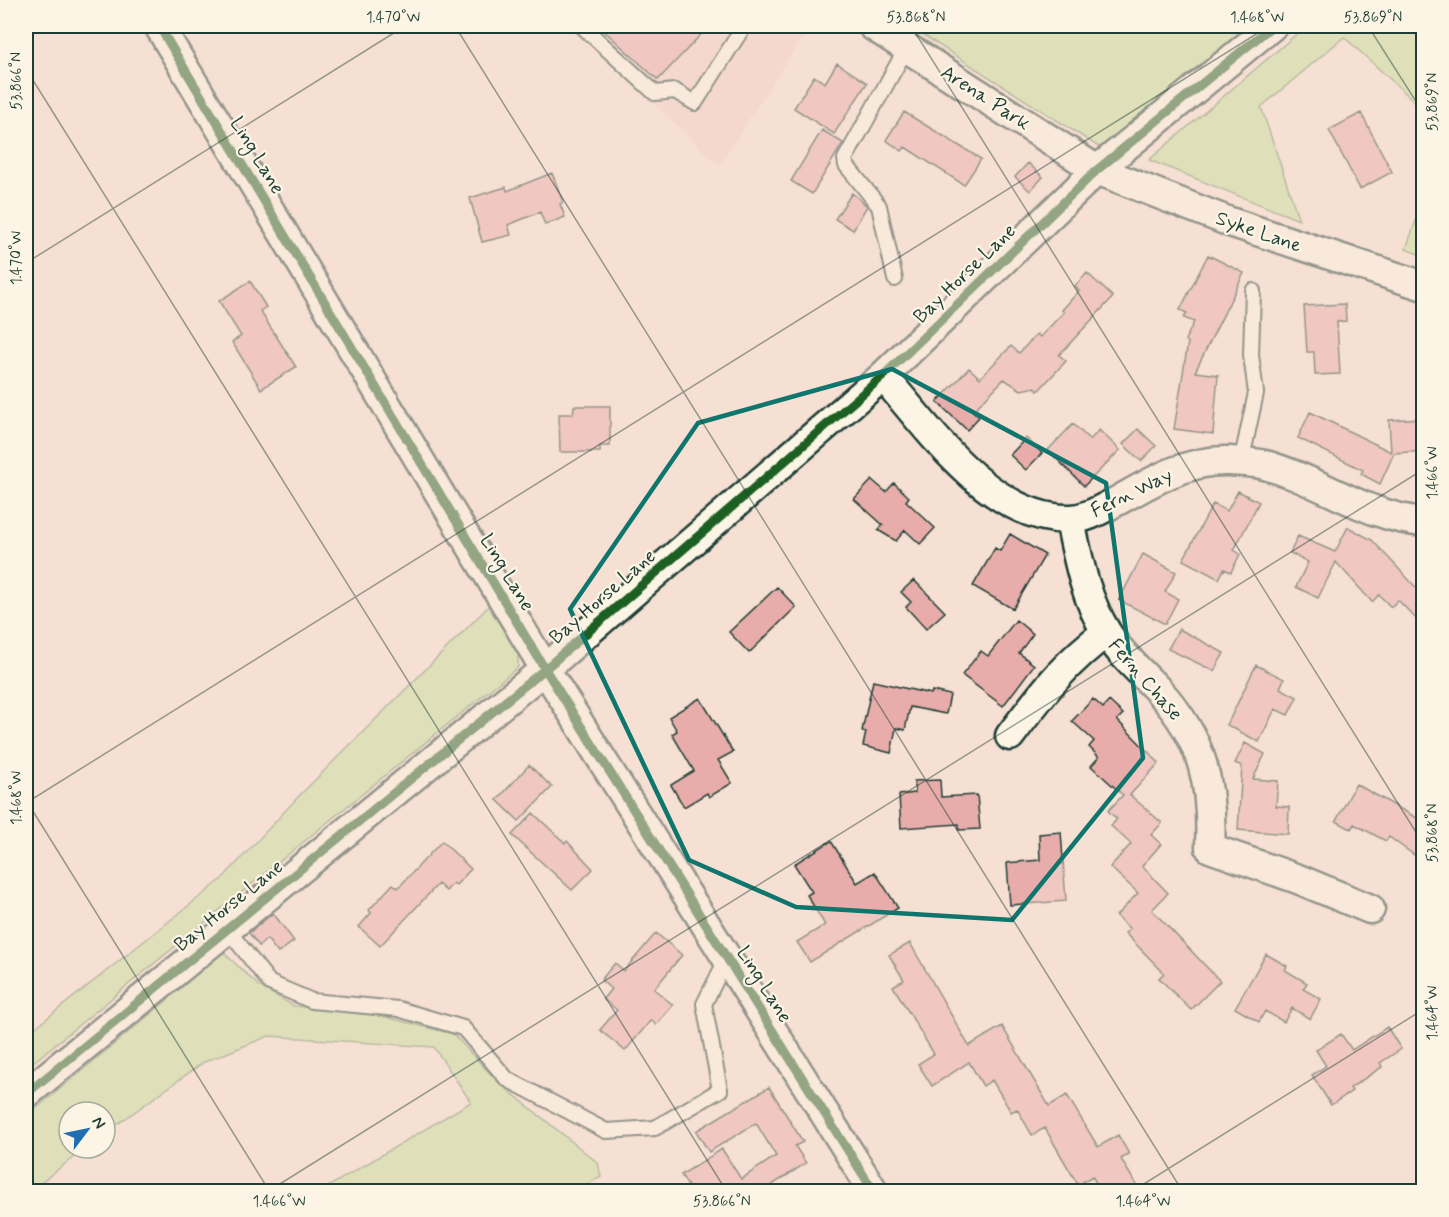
<svg xmlns="http://www.w3.org/2000/svg" width="1449" height="1217" viewBox="0 0 1449 1217" font-family="Mynerve,sans-serif">
<style>
.built{fill:#f2d0c7}
.green{fill:#c4e39c;stroke:#729068;stroke-width:1.5}
.building{fill:#e8adaa;stroke:#1f3d34;stroke-width:1.5}
.lines{fill:none;stroke-linecap:round;stroke-linejoin:round}
.service-casing{stroke:#1f3d34;stroke-width:18}
.minor-casing{stroke:#1f3d34;stroke-width:33}
.service{stroke:#fcf5e5;stroke-width:14}
.minor{stroke:#fcf5e5;stroke-width:28}
.cycleway-casing{stroke:#fcf5e5;stroke-width:13}
.cycleway{stroke:#1b5e20;stroke-width:9}
.marked{fill:none;stroke:#0f766e;stroke-width:4.5;stroke-linejoin:round}
.ticks{fill:none;stroke:#1f3d34;stroke-width:1.5;stroke-opacity:0.45}
.labels{text-anchor:middle;stroke-width:4.5;stroke-linejoin:round;paint-order:stroke}
.street-label{font-size:20px;fill:#1f3d34;stroke:#fcf5e5}
.neatline{fill:none;stroke:#1f3d34;stroke-width:2}
.ticks-label{font-size:15px;text-anchor:middle;fill:#1f3d34}
</style>
<rect width="100%" height="100%" fill="#f6dfd3"/>
<filter id="ink" filterUnits="userSpaceOnUse"><feTurbulence type="fractalNoise" baseFrequency=".0167" numOctaves="2"/><feDisplacementMap in="SourceGraphic" scale="12" xChannelSelector="R" yChannelSelector="G"/><feConvolveMatrix kernelMatrix="1 2 1 2 8 2 1 2 1" color-interpolation-filters="sRGB"/></filter>
<g filter="url(#ink)">
<!-- built -->
<path class="built" d="M572,26H810L719,165Z"/>
<!-- green -->
<path class="green" d="M909,26H1247L1102,149Z
M1306,26H1423V109L1344,37L1261,107L1299,220L1149,160Z
M1423,200L1424,256H1423L1406,249Z
M489,606L518,652V667L26,1068V1035L221,880L299,796Z
M222,951L260,987L294,1006L381,1016L453,1034L498,1082L598,1163L601,1177L573,1191H321L471,1102L434,1047L269,1036L204,1062L105,1133V1112H69V1148H85L38,1185L26,1187V1117L165,1002Z"/>
<!-- building -->
<path class="building" d="M599,26H709L658,80Z
M837,63L867,83L834,134L794,108L814,76L825,83Z
M904,112L981,159L964,185L905,147L902,151L886,140Z
M1361,113L1392,172L1360,189L1329,130Z
M822,130L843,143L812,194L791,181Z
M1028,163L1043,177L1030,191L1015,177Z
M552,173L563,202L560,204L565,217L545,225L540,212L508,225L511,235L482,242L470,198L506,187L507,191Z
M852,193L867,206L853,230L835,219Z
M1208,255L1244,273L1195,372L1218,375L1213,434L1174,429L1188,342L1185,340L1194,322L1184,318L1187,313L1180,310Z
M1087,273L1113,297L1059,355L1066,361L1038,391L1035,387L1021,390L1004,379L973,411L979,417L967,430L937,402L969,368L980,378L1011,346L1019,353L1037,334L1040,337L1064,312L1062,310L1079,291L1075,286Z
M250,281L266,307L260,311L296,367L261,389L232,342L241,336L219,301Z
M1345,304L1346,321L1337,322L1340,374L1315,375L1314,352H1307L1304,306Z
M574,406H610V446H600V452H560L559,414H573Z
M1310,412L1391,452L1389,420L1424,418V451L1394,453L1380,484L1361,474L1363,470L1298,438Z
M1073,424L1090,440L1099,430L1120,450L1084,486L1048,450Z
M1138,429L1156,446L1141,461L1123,444Z
M1026,438L1042,453L1026,470L1010,455Z
M872,480L886,492L894,483L909,497L906,501L935,528L920,544L905,530L896,541L878,530L883,525L854,499Z
M1238,491L1259,502L1234,550L1240,554L1231,572L1224,569L1219,579L1183,560L1213,504L1227,511Z
M1348,527L1372,540L1424,596V627L1398,600L1391,607L1379,595L1372,602L1336,562L1318,598L1296,587L1308,562L1290,553L1298,536L1335,552Z
M1010,534L1045,555L1013,609L973,586L995,548L1000,551Z
M1143,554L1176,572L1165,592L1178,599L1165,624L1119,600Z
M914,580L945,612L926,629L906,607L911,602L901,592Z
M777,587L796,607L749,653L729,632Z
M1016,620L1033,634L1019,653L1034,665L1003,706L962,675L981,651L988,656Z
M1179,629L1224,653L1214,671L1168,649Z
M1256,665L1284,679L1280,688L1297,697L1288,715L1275,709L1259,742L1227,725Z
M873,681L931,694L932,691L950,695L946,714L910,707L905,730L896,728L891,753L863,746L866,732L862,731Z
M700,698L733,752L718,760L732,783L709,797L707,793L684,807L671,785L694,771L672,734L677,731L669,717Z
M1093,699L1103,708L1109,701L1123,714L1117,720L1159,763L1130,795L1162,823L1151,835L1161,844L1142,866L1168,893L1152,910L1220,981L1191,1010L1159,978L1164,973L1125,933L1130,929L1116,916L1138,893L1110,867L1131,844L1111,826L1117,819L1108,811L1123,795L1091,766L1099,757L1089,747L1094,741L1072,721Z
M1245,743L1265,754L1253,779L1278,781L1276,806L1289,807L1288,834L1238,830L1242,766L1235,763Z
M529,765L552,787L519,821L497,800Z
M940,780L941,797L977,795L980,829L959,830V824L901,828L899,795L915,793L914,781Z
M1356,784L1424,822V862L1389,837L1386,841L1354,824L1351,829L1336,821Z
M533,813L565,843L567,841L593,869L572,890L512,835Z
M1061,832L1066,901L1010,905L1007,863L1040,860L1039,834Z
M442,841L471,869L456,885L453,883L446,891L438,884L380,946L359,927L371,913L369,910L393,884L398,888Z
M831,841L857,883L875,872L898,908L810,962L797,942L825,925L807,895L812,892L794,864Z
M273,913L294,941L278,953L267,939L259,946L249,933Z
M656,933L682,955L654,989L673,1005L656,1025L651,1020L625,1051L600,1030L617,1010L603,999L611,989L601,980L615,963L624,971Z
M910,943L969,1046L1002,1026L1049,1106L1067,1095L1098,1147L1118,1135L1129,1154L1121,1159L1140,1191H1101L1092,1176L1078,1185L1045,1128L1032,1135L1017,1109L1011,1112L992,1080L983,1086L969,1062L932,1086L918,1064L934,1054L893,986L904,980L889,955Z
M1266,954L1287,966L1285,970L1307,983L1303,989L1321,999L1310,1019L1292,1008L1284,1022L1265,1011L1259,1022L1235,1008Z
M1387,1027L1401,1049L1380,1063L1382,1067L1350,1088L1352,1091L1331,1105L1312,1075L1326,1066L1316,1050L1341,1034L1352,1050Z
M769,1087L803,1142L795,1146L806,1163L763,1191H691L681,1175L722,1149L741,1179L776,1156L756,1123L709,1152L696,1131Z"/>
<g class="lines">
<!-- service casing -->
<g class="service-casing">
<path id="service" d="M582,26L655,93L675,91L695,103L744,26
M895,279L879,206L846,165L845,159L907,47
M1241,463L1256,393L1251,355L1253,291
M227,929L270,983L312,1001L398,1009L463,1028L507,1079L606,1131L655,1128L720,1090L704,1004L727,958"/>
</g>
<!-- minor casing -->
<g class="minor-casing">
<path id="minor" d="M159,26L545,669L874,1192
M873,26L1097,170L1230,222L1424,286
M883,376C930,430 989,518 1068,519C1085,520 1104,508 1119,500C1153,481 1189,459 1229,461C1241,462 1254,462 1265,465C1320,480 1366,517 1424,522
M1070,520C1078,558 1085,599 1107,633C1121,655 1141,672 1159,691C1203,739 1213,784 1210,848L1298,879L1370,909
M1010,736C1041,695 1064,663 1106,633
M26,1094L545,669L883,376L1097,170L1272,26"/>
</g>
<!-- service -->
<use href="#service" class="service"/>
<!-- minor -->
<use href="#minor" class="minor"/>
<!-- cycleway casing -->
<g class="cycleway-casing">
<path id="cycleway" d="M159,26L545,669L874,1192
M26,1094L545,669L883,376L1097,170L1272,26"/>
</g>
<!-- cycleway -->
<use href="#cycleway" class="cycleway"/>
</g>
</g>
<!-- marked area -->
<path d="M0 0H1449V1217H0ZM892,369L1106,483L1143,758L1012,920L796,907L689,860L570,609L698,423Z" fill="#f6dfd3" fill-opacity=".55" fill-rule="evenodd"/>
<path class="marked" d="M892,369L1106,483L1143,758L1012,920L796,907L689,860L570,609L698,423Z"/>
<!-- ticks -->
<path class="ticks" d="M455,26L1183,1192M911,26L1424,845M1368,26L1424,114M26,69L727,1192M26,263L405,26M26,800L270,1192M26,803L1269,26M267,1192L1424,469M1131,1192L1424,1009"/>
<g class="labels">
<!-- street labels -->
<g class="street-label">
<text transform="translate(986 97) rotate(33)" y="7">Arena Park</text>
<text transform="translate(258 155) rotate(59)" y="7">Ling Lane</text>
<text transform="translate(1259 231) rotate(19)" y="7">Syke Lane</text>
<text transform="translate(964 273) rotate(-44)" y="7">Bay Horse Lane</text>
<text transform="translate(1131 492) rotate(-26)" y="7">Fern Way</text>
<text transform="translate(508 572) rotate(59)" y="7">Ling Lane</text>
<text transform="translate(602 596) rotate(-41)" y="7">Bay Horse Lane</text>
<text transform="translate(1146 679) rotate(49)" y="7">Fern Chase</text>
<text transform="translate(228 905) rotate(-39)" y="7">Bay Horse Lane</text>
<text transform="translate(765 984) rotate(58)" y="7">Ling Lane</text>
</g>
</g>
<!-- margin -->
<rect width="1449" height="1217" fill="none" stroke="#fcf5e5" stroke-width="66"/>
<!-- north arrow -->
<g transform="translate(87 1130) rotate(58)"><circle r="28" fill="#fcf5e5" stroke="#a4ab9e" stroke-width="1.5"/>
<path d="M0-4.5L10 22L0 15L-10 22Z" fill="#1f6fb2"/>
<text y="-9" font-size="16" font-weight="bold" text-anchor="middle" fill="#1f3d34">N</text>
</g>
<rect x="33" y="33" width="1383" height="1151" class="neatline"/>
<g class="ticks-label">
<text x="393" y="22">1.470°W</text>
<text x="916" y="22">53.868°N</text>
<text x="1257" y="22">1.468°W</text>
<text x="1373" y="22">53.869°N</text>
<text transform="translate(16 81) rotate(-90)" y="5">53.866°N</text>
<text transform="translate(1432 102) rotate(-90)" y="5">53.869°N</text>
<text transform="translate(16 258) rotate(-90)" y="5">1.470°W</text>
<text transform="translate(1432 473) rotate(-90)" y="5">1.466°W</text>
<text transform="translate(16 798) rotate(-90)" y="5">1.468°W</text>
<text transform="translate(1432 833) rotate(-90)" y="5">53.868°N</text>
<text transform="translate(1432 1013) rotate(-90)" y="5">1.464°W</text>
<text x="279" y="1206">1.466°W</text>
<text x="722" y="1206">53.866°N</text>
<text x="1143" y="1206">1.464°W</text>
</g>
</svg>
